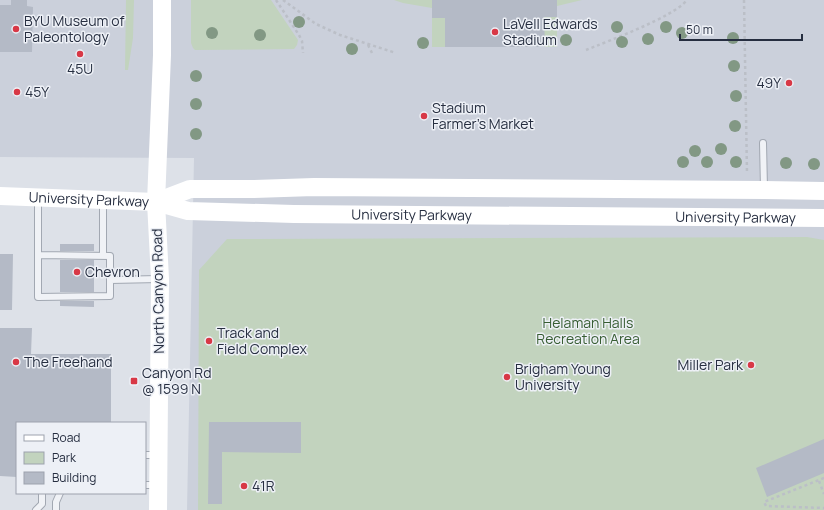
<svg xmlns="http://www.w3.org/2000/svg" width="824" height="510" viewBox="0 0 824 510" font-family="Manrope,sans-serif">
<style>
.built{fill:#cbd0db}
.green{fill:#c2d3be}
.building{fill:#b4bac6}
.lines{fill:none;stroke-linecap:round;stroke-linejoin:round}
.lane-casing{stroke:#a2a8b2;stroke-width:8}
.path{stroke:#bbbfc7;stroke-width:2.5;stroke-dasharray:3 3;stroke-linecap:butt}
.lane{stroke:#f0f2f6;stroke-width:6}
.secondary{stroke:#fff;stroke-width:18}
.tree{fill:#829884}
.poi-dot{fill:#d83846;stroke:#edf0f6;stroke-width:1.5}
.labels{text-anchor:middle;stroke-width:3;stroke-linejoin:round;paint-order:stroke}
.poi-label{font-size:14px;fill:#262e40;stroke:#edf0f6;text-anchor:start}
.street-label{font-size:14px;fill:#262e40;stroke:#edf0f6}
.park-label{font-size:14px;fill:#375d32;stroke:#edf0f6}
</style>
<rect width="100%" height="100%" fill="#dde1e8"/>
<!-- built -->
<path class="built" d="M0,0H824V510H187L194,158L0,157Z"/>
<!-- green -->
<path class="green" d="M126,0H134L133,38L128,70H125Z
M191,0H271L298,40L297,45L294,49L195,50L193,48L191,43Z
M394,0H582L557,6V47H432V8L403,3Z
M807,237L824,240V510H198L199,270L227,239Z"/>
<!-- building -->
<path class="building" d="M11,0H27V6L33,7L32,52H0V5H11Z
M432,0H557V17H544L545,47H445V18H432Z
M60,244H94V251H60Z
M0,254H13L12,310H0Z
M60,260H94V292H60Z
M60,301H94V307L60,306Z
M0,328H32L31,354H111V423H17V477L0,476Z
M209,422H301V453L222,452V504H208Z
M824,439V473L767,497L756,468Z"/>
<g class="lines">
<!-- lane casing -->
<g class="lane-casing">
<path id="lane" d="M763,143L764,189
M38,199V297L110,296V280L159,279
M103,201V256
M38,255L110,256V280
M145,455H157
M145,485H157
M36,510L42,504V493
M56,510V502L60,493"/>
</g>
<!-- path -->
<path class="path" d="M276,0L299,35L302,41L303,53
M283,0L316,24L340,35L396,53
M744,0L747,173
M368,45L372,53
M586,50C608,41 674,17 687,0
M824,478L764,502L766,506L824,508
M819,481L824,494"/>
<!-- lane -->
<use href="#lane" class="lane"/>
<!-- secondary -->
<g class="secondary">
<path id="s1" d="M0,196L156,202L188,211L294,214L824,218"/>
<path d="M156,202L190,189H253L314,187L764,190L824,191"/>
<path d="M158,510L160,279L156,202L162,55V0"/>
</g>
</g>
<!-- trees -->
<g class="tree">
<circle cx="299" cy="22" r="6"/>
<circle cx="617" cy="27" r="6"/>
<circle cx="666" cy="27" r="6"/>
<circle cx="212" cy="33" r="6"/>
<circle cx="682" cy="33" r="6"/>
<circle cx="260" cy="35" r="6"/>
<circle cx="733" cy="38" r="6"/>
<circle cx="648" cy="39" r="6"/>
<circle cx="566" cy="40" r="6"/>
<circle cx="622" cy="42" r="6"/>
<circle cx="423" cy="43" r="6"/>
<circle cx="352" cy="49" r="6"/>
<circle cx="734" cy="66" r="6"/>
<circle cx="196" cy="76" r="6"/>
<circle cx="736" cy="96" r="6"/>
<circle cx="196" cy="104" r="6"/>
<circle cx="735" cy="126" r="6"/>
<circle cx="196" cy="134" r="6"/>
<circle cx="721" cy="149" r="6"/>
<circle cx="695" cy="151" r="6"/>
<circle cx="683" cy="162" r="6"/>
<circle cx="707" cy="162" r="6"/>
<circle cx="736" cy="162" r="6"/>
<circle cx="786" cy="163" r="6"/>
<circle cx="814" cy="164" r="6"/>
</g>
<!-- markers -->
<g class="poi-dot">
<circle cx="16" cy="29" r="4"/>
<circle cx="495" cy="32" r="4"/>
<circle cx="80" cy="54" r="4"/>
<circle cx="789" cy="83" r="4"/>
<circle cx="17" cy="92" r="4"/>
<circle cx="424" cy="116" r="4"/>
<circle cx="77" cy="272" r="4"/>
<circle cx="209" cy="341" r="4"/>
<circle cx="16" cy="362" r="4"/>
<circle cx="751" cy="365" r="4"/>
<circle cx="507" cy="377" r="4"/>
<rect x="130" y="377" width="8" height="8" rx="2"/>
<circle cx="244" cy="486" r="4"/>
</g>
<g class="labels">
<!-- poi labels -->
<g class="poi-label">
<text x="24" y="26">BYU Museum of<tspan x="24" dy="16">Paleontology</tspan></text>
<text x="503" y="29">LaVell Edwards<tspan x="503" dy="16">Stadium</tspan></text>
<text x="80" y="74" text-anchor="middle">45U</text>
<text x="781" y="88" text-anchor="end">49Y</text>
<text x="25" y="97">45Y</text>
<text x="432" y="113">Stadium<tspan x="432" dy="16">Farmer's Market</tspan></text>
<text x="85" y="277">Chevron</text>
<text x="217" y="338">Track and<tspan x="217" dy="16">Field Complex</tspan></text>
<text x="24" y="367">The Freehand</text>
<text x="743" y="370" text-anchor="end">Miller Park</text>
<text x="515" y="374">Brigham Young<tspan x="515" dy="16">University</tspan></text>
<text x="142" y="378">Canyon Rd<tspan x="142" dy="16">@ 1599 N</tspan></text>
<text x="252" y="491">41R</text>
</g>
<!-- street labels -->
<g class="street-label">
<text dy="5" stroke="none"><textPath href="#s1" startOffset="89">University Parkway</textPath></text>
<text dy="5" stroke="none"><textPath href="#s1" startOffset="413">University Parkway</textPath></text>
<text dy="5" stroke="none"><textPath href="#s1" startOffset="737">University Parkway</textPath></text>
<text transform="translate(158 291) rotate(-91)" y="5">North Canyon Road</text>
</g>
<!-- park labels -->
<g class="park-label">
<text x="588" y="328">Helaman Halls<tspan x="588" dy="16">Recreation Area</tspan></text>
</g>
</g>
<!-- legend -->
<rect x="16" y="422" width="130" height="72" fill="#edf0f6" stroke="#9da2ad"/>
<rect x="24" y="435" width="20" height="6" fill="#ffffff" stroke="#9da2ad"/>
<text x="52" y="442" font-size="12" fill="#262e40">Road</text>
<rect x="24" y="452" width="20" height="12" fill="#c2d3be" stroke="#9da2ad"/>
<text x="52" y="462" font-size="12" fill="#262e40">Park</text>
<rect x="24" y="472" width="20" height="12" fill="#b4bac6" stroke="#9da2ad"/>
<text x="52" y="482" font-size="12" fill="#262e40">Building</text>
<!-- scale -->
<path d="M680 34v6h122v-6" fill="none" stroke="#262e40" stroke-width="2"/>
<text x="686" y="34" font-size="12" fill="#262e40" stroke="#edf0f6" stroke-width="3" paint-order="stroke">50 m</text>
</svg>
